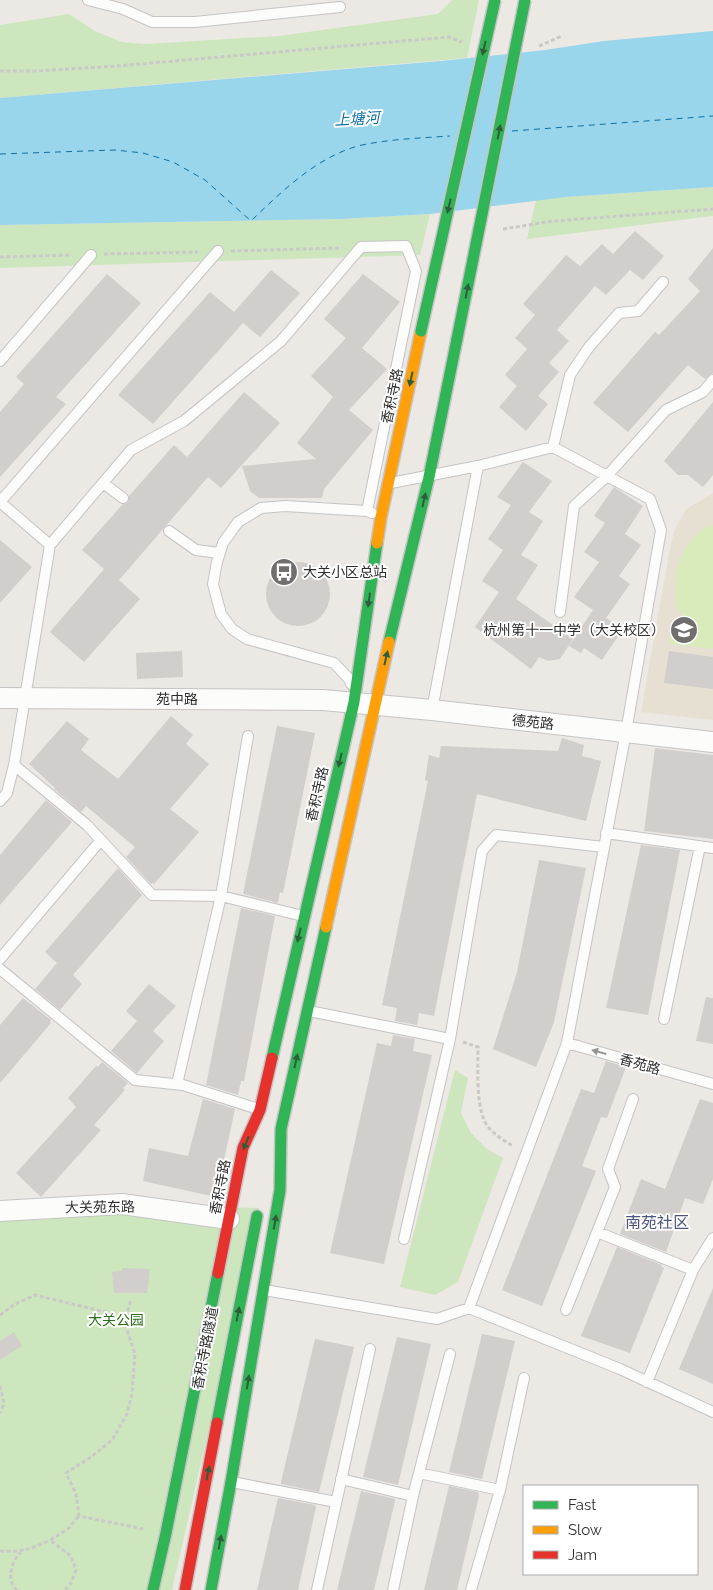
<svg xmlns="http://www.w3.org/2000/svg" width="713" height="1590" viewBox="0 0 713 1590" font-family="Raleway,'Noto Sans SC',sans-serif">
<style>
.education{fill:#e6e0d3}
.green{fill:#cee6be}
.pitch{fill:#d9eabb}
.water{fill:#99d6ec}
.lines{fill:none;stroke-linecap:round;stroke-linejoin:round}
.ferry{stroke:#0d6fa3;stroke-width:1;stroke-dasharray:6 5;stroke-linecap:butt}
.building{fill:#d1cecb}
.lane-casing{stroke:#c5c4c5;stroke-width:12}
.street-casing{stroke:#c5c4c5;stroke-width:22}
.fast-casing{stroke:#c5c4c5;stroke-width:14}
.slow-casing{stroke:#c5c4c5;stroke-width:14}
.jam-casing{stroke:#c5c4c5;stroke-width:14}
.path{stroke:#c9c9c8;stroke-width:3;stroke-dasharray:4 2.5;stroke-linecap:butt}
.lane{stroke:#fcfcfb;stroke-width:10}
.street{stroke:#fcfcfb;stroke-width:20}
.fast{stroke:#30b455;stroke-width:11}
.slow{stroke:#ff9f0a;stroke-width:11}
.jam{stroke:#e5322d;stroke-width:11}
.fast-bridge-casing{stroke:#c5c4c5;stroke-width:14;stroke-linecap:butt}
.fast-bridge{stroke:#30b455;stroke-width:11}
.oneway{fill:#2f5d3c}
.oneway2{fill:#959594}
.labels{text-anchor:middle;stroke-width:4;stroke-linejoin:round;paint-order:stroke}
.street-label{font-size:14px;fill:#2e2e2e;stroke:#fff}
.poi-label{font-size:14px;fill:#2e2e2e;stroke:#fff;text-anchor:start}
.park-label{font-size:14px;fill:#2c6e1b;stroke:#fff}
.water-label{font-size:15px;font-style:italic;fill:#0d6fa3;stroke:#fff}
.quarter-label{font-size:16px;fill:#4d5680;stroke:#fff}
</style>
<rect width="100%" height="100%" fill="#ece8e4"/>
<!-- education -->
<path class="education" d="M713,493V720L641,712L670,548L674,532L686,509Z"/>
<!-- green -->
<path class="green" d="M452,0H479L467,58L0,98V25L69,14L95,31L122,42L145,44L279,36L438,14Z
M713,187V216L527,239L536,200L566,197Z
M430,214L420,255L0,268V225L341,219Z
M455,1070L468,1078L461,1113L471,1133L487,1149L503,1158L458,1282L435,1295L400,1287Z
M122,1204L259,1208L172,1590H0V1211Z"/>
<!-- pitch -->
<path class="pitch" d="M713,524V649L670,644L673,624L696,626C689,621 680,615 677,606C676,603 676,598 676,595C673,565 685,536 713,524Z"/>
<!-- water -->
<path class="water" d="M713,31V187L566,197L430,214L341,219L0,225V98L441,61L545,50L604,41Z"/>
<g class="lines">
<!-- ferry -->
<path class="ferry" d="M512,131L713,116
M0,154L115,150L143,153L173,162L205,180L251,221C282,191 319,155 362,145C391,139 421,138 450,136"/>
</g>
<!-- building -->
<path class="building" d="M635,231L664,256L643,280L630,270L606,295L595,286L557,330L569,341L549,363L559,372L538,396L548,404L526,431L499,407L517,386L505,375L527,349L515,338L535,315L523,304L566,255L580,266L602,244L613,254Z
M713,248V373L705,379L688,365L628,432L593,403L655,332L659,335L700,291L688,279Z
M271,270L300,293L260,337L243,323L153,424L118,395L210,292L234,312Z
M107,274L141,303L56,397L66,404L0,477V412L24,384L16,377Z
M363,274L400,302L362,348L387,369L349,410L373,430L324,489L322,498H259L250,491L242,466L316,459L297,443L333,397L311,376L346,338L324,319Z
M244,392L280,423L221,488L208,477L119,580L140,599L84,662L50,632L104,569L82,550L122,505L128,502L129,496L174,445L187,457Z
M713,402V475L703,487L688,475H678L664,461Z
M523,462L552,481L529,512L543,521L521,555L538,565L516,599L573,639L560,659L548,661L539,657L531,669L475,627L499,592L482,581L503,550L488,539L511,505L497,497Z
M614,487L643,506L625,534L641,545L619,576L630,584L606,618L623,629L602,660L584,648L581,653L569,646L593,610L574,597L599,562L584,552L605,523L594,516Z
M0,540L32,567L0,603Z
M266 594a32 32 0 1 1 64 0a32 32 0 1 1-64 0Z
M182,651L183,677L137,679L136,653Z
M669,651L713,657V689L664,683Z
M171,716L193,735L186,744L209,764L170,809L199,832L154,884L153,883L151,884L126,857L135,847L86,806L81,812L54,789L55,788L29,764L67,721L89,739L81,750L118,779Z
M277,726L315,733L283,893L280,892L278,903L243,894Z
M562,738L584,745L582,756L601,761L586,821L477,794L434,1016L419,1013L417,1025L395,1021L397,1008L382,1005L428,781L425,780L429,755L439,758L441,746L558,751Z
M655,748L713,755V839L644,831Z
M46,800L72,822L0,905V855Z
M641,845L680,850L648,1015L606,1008Z
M539,860L586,868L554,1022L536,1067L493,1049L517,972Z
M118,868L142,895L73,975L82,984L60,1010L35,989L57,963L45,952Z
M241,908L275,916L244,1081H241L238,1095L206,1085Z
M149,984L176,1006L153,1031L164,1041L137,1073L111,1051L137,1021L126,1011Z
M706,997L713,998V1044L696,1041Z
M23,998L51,1020L50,1022L51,1023L0,1083V1025Z
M393,1035L415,1039L413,1051L432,1055L384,1264L330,1253L377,1043L391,1046Z
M606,1061L626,1067L607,1118L601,1117L582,1166L596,1171L542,1306L502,1290L581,1089L594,1093Z
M102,1062L128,1083L123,1088L125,1090L94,1125L101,1130L41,1197L16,1173L76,1107L68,1098L96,1066L98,1067Z
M203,1099L235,1109L216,1197L143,1181L149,1148L188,1156Z
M700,1099L713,1103V1179L703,1204L685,1198L666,1252L620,1234L641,1179L665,1189Z
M617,1247L662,1265L661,1267L664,1268L630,1353L581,1336Z
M122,1268L150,1269L147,1293H114L112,1272L122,1271Z
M713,1288V1384L679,1369Z
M14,1332L22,1346L0,1360V1341Z
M482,1334L515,1341L482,1479L449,1472Z
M397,1337L431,1344L398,1485L363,1477Z
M315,1339L354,1347L319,1492L281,1484V1482Z
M449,1486L478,1492L479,1496L457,1590H424Z
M361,1491L395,1499V1501L374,1590H337Z
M278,1498L315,1505L316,1507L298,1590H257Z"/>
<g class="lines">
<!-- lane casing -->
<g class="lane-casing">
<path id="lane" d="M88,0L123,9L152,22H195L340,7
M0,361L91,255
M553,447L570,375L589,347L619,313L638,311L663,282
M103,483L123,498
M391,483L478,466L553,447L650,499L661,530L626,732L567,1043L469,1308
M0,502L218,251
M0,502L50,545
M169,531L196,550L219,553
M560,612L574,506L607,476L666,410L703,392L713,380
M351,684L350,680L334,663L247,639L232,629L221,614L213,584L217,562L223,543L238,522L261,508L285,506L367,511L372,513
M432,710L478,466
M14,765L87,825L152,895L221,896L303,916
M0,801L7,793L14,765L50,545L131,450L184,421L281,341L361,247L406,246L416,271L367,511
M606,833L713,848
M0,959L101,840
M0,969L135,1080L183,1085L258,1109
M309,1011L450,1039
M664,1019L700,846
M567,1043L713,1084
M177,1084L221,896L248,736
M597,1232L693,1270
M404,1239L450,1039L482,851L496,835L604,847
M264,1290L437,1319L469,1308L620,1369L713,1412
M566,1310L615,1187L608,1169L633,1099
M647,1382L693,1270L713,1238
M419,1473L500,1490L524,1378
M341,1479L413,1496
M232,1482L336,1502
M317,1590L370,1349
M393,1590L413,1496L450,1354
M471,1590L500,1490"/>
</g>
<!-- street casing -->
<g class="street-casing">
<path id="street" d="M0,698L323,700L432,710L713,742
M0,1211L122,1204L229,1219"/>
</g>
<!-- fast casing -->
<g class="fast-casing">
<path id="fast" d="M389,642L429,477L457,339
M272,1058L354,702L377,543
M217,1423L257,1216
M153,1590L166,1533L218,1273
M211,1590L231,1482L280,1190L281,1129L326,927"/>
</g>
<!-- slow casing -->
<g class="slow-casing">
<path id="slow" d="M377,543L381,517L421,331
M326,927L389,642"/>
</g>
<!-- jam casing -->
<g class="jam-casing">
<path id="jam" d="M218,1273L243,1148L260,1110L272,1058
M185,1590L217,1423"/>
</g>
<!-- path -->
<path class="path" d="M539,46L562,36
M0,71H37L117,66L449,37L462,42
M503,229L554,221L713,209
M231,251L342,248
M104,254L198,252
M0,257L70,255
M463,1042L478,1047C478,1068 476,1100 484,1120C489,1132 503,1140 513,1146
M0,1315L15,1304L35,1295L110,1313L125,1324L135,1354L132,1393L127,1414L112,1440L91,1457L66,1473L76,1494L79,1516L144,1529
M125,1324L131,1299
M0,1386L4,1404L0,1413
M0,1551C23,1552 29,1550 50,1540
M17,1590C15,1588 13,1586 12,1583C8,1573 14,1558 21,1552
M65,1590L71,1583L76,1570L71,1556L50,1540L68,1529L79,1516"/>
<!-- lane -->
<use href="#lane" class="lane"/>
<!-- street -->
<use href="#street" class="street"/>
<!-- fast -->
<use href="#fast" class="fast"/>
<!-- slow -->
<use href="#slow" class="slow"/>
<!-- jam -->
<use href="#jam" class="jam"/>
<!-- fast-bridge casing -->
<g class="fast-bridge-casing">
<path id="fast-bridge" d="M421,331L495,0
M457,339L525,0"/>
</g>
<!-- fast-bridge -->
<use href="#fast-bridge" class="fast-bridge"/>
</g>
<!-- one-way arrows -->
<defs><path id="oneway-solid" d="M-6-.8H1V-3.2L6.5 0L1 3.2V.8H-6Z" transform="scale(1.25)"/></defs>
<g class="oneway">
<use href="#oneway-solid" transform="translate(484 48) rotate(103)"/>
<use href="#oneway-solid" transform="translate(499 132) rotate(-79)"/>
<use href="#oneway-solid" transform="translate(449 206) rotate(103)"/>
<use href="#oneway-solid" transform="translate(467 291) rotate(-79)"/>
<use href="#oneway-solid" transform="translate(411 379) rotate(102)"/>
<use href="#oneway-solid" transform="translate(424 500) rotate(-77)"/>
<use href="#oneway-solid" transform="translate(369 600) rotate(98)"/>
<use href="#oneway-solid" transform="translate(386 658) rotate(-77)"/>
<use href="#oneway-solid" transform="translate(340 760) rotate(103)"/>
<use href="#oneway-solid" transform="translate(299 935) rotate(103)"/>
<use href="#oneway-solid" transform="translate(296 1061) rotate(-77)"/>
<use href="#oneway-solid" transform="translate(246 1143) rotate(112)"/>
<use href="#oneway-solid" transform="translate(275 1222) rotate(-80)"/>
<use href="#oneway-solid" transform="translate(238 1314) rotate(-79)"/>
<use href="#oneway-solid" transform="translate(248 1382) rotate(-81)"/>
<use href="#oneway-solid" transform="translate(208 1473) rotate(-79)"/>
<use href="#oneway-solid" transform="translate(220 1542) rotate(-80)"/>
</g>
<use class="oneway2" href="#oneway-solid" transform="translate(599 1052) rotate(-164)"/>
<!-- icons -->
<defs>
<g id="bus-disc" transform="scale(1.4375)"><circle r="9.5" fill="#706f6e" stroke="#fff"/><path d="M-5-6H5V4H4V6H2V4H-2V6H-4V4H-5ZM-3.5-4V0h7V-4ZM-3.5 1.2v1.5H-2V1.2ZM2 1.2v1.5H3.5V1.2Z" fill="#fff"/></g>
<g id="school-disc" transform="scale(1.4375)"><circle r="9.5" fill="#706f6e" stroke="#fff"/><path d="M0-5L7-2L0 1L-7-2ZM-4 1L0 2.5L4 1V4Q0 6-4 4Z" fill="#fff"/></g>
</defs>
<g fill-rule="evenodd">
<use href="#bus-disc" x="284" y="572"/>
<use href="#school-disc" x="684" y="630"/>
</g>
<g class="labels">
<!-- street labels -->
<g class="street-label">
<text transform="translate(392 396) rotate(-78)" y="5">香积寺路</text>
<text x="177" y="704">苑中路</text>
<text transform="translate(533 722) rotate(6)" y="5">德苑路</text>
<text transform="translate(317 794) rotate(-77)" y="5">香积寺路</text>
<text transform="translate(640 1064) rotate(16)" y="5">香苑路</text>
<text transform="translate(220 1187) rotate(-79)" y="5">香积寺路</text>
<text transform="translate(100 1207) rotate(-1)" y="5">大关苑东路</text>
<text transform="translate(205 1348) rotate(-79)" y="5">香积寺路隧道</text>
</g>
<!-- poi labels -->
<g class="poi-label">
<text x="303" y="577">大关小区总站</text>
<text x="665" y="635" text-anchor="end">杭州第十一中学（大关校区）</text>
</g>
<!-- park labels -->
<g class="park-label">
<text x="116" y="1325">大关公园</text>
</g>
<!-- water labels -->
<g class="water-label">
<text transform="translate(357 119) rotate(-3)" y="5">上塘河</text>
</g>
<!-- quarter labels -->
<g class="quarter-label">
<text x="657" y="1228">南苑社区</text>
</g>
</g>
<!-- legend -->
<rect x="523" y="1485" width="175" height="90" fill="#ffffff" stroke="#ababab"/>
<rect x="533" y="1501" width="25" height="8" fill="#30b455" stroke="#ababab"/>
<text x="568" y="1510" font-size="15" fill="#2e2e2e">Fast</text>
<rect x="533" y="1526" width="25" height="8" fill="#ff9f0a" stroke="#ababab"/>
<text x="568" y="1535" font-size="15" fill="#2e2e2e">Slow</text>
<rect x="533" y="1551" width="25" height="8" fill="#e5322d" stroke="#ababab"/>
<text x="568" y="1560" font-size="15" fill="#2e2e2e">Jam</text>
</svg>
